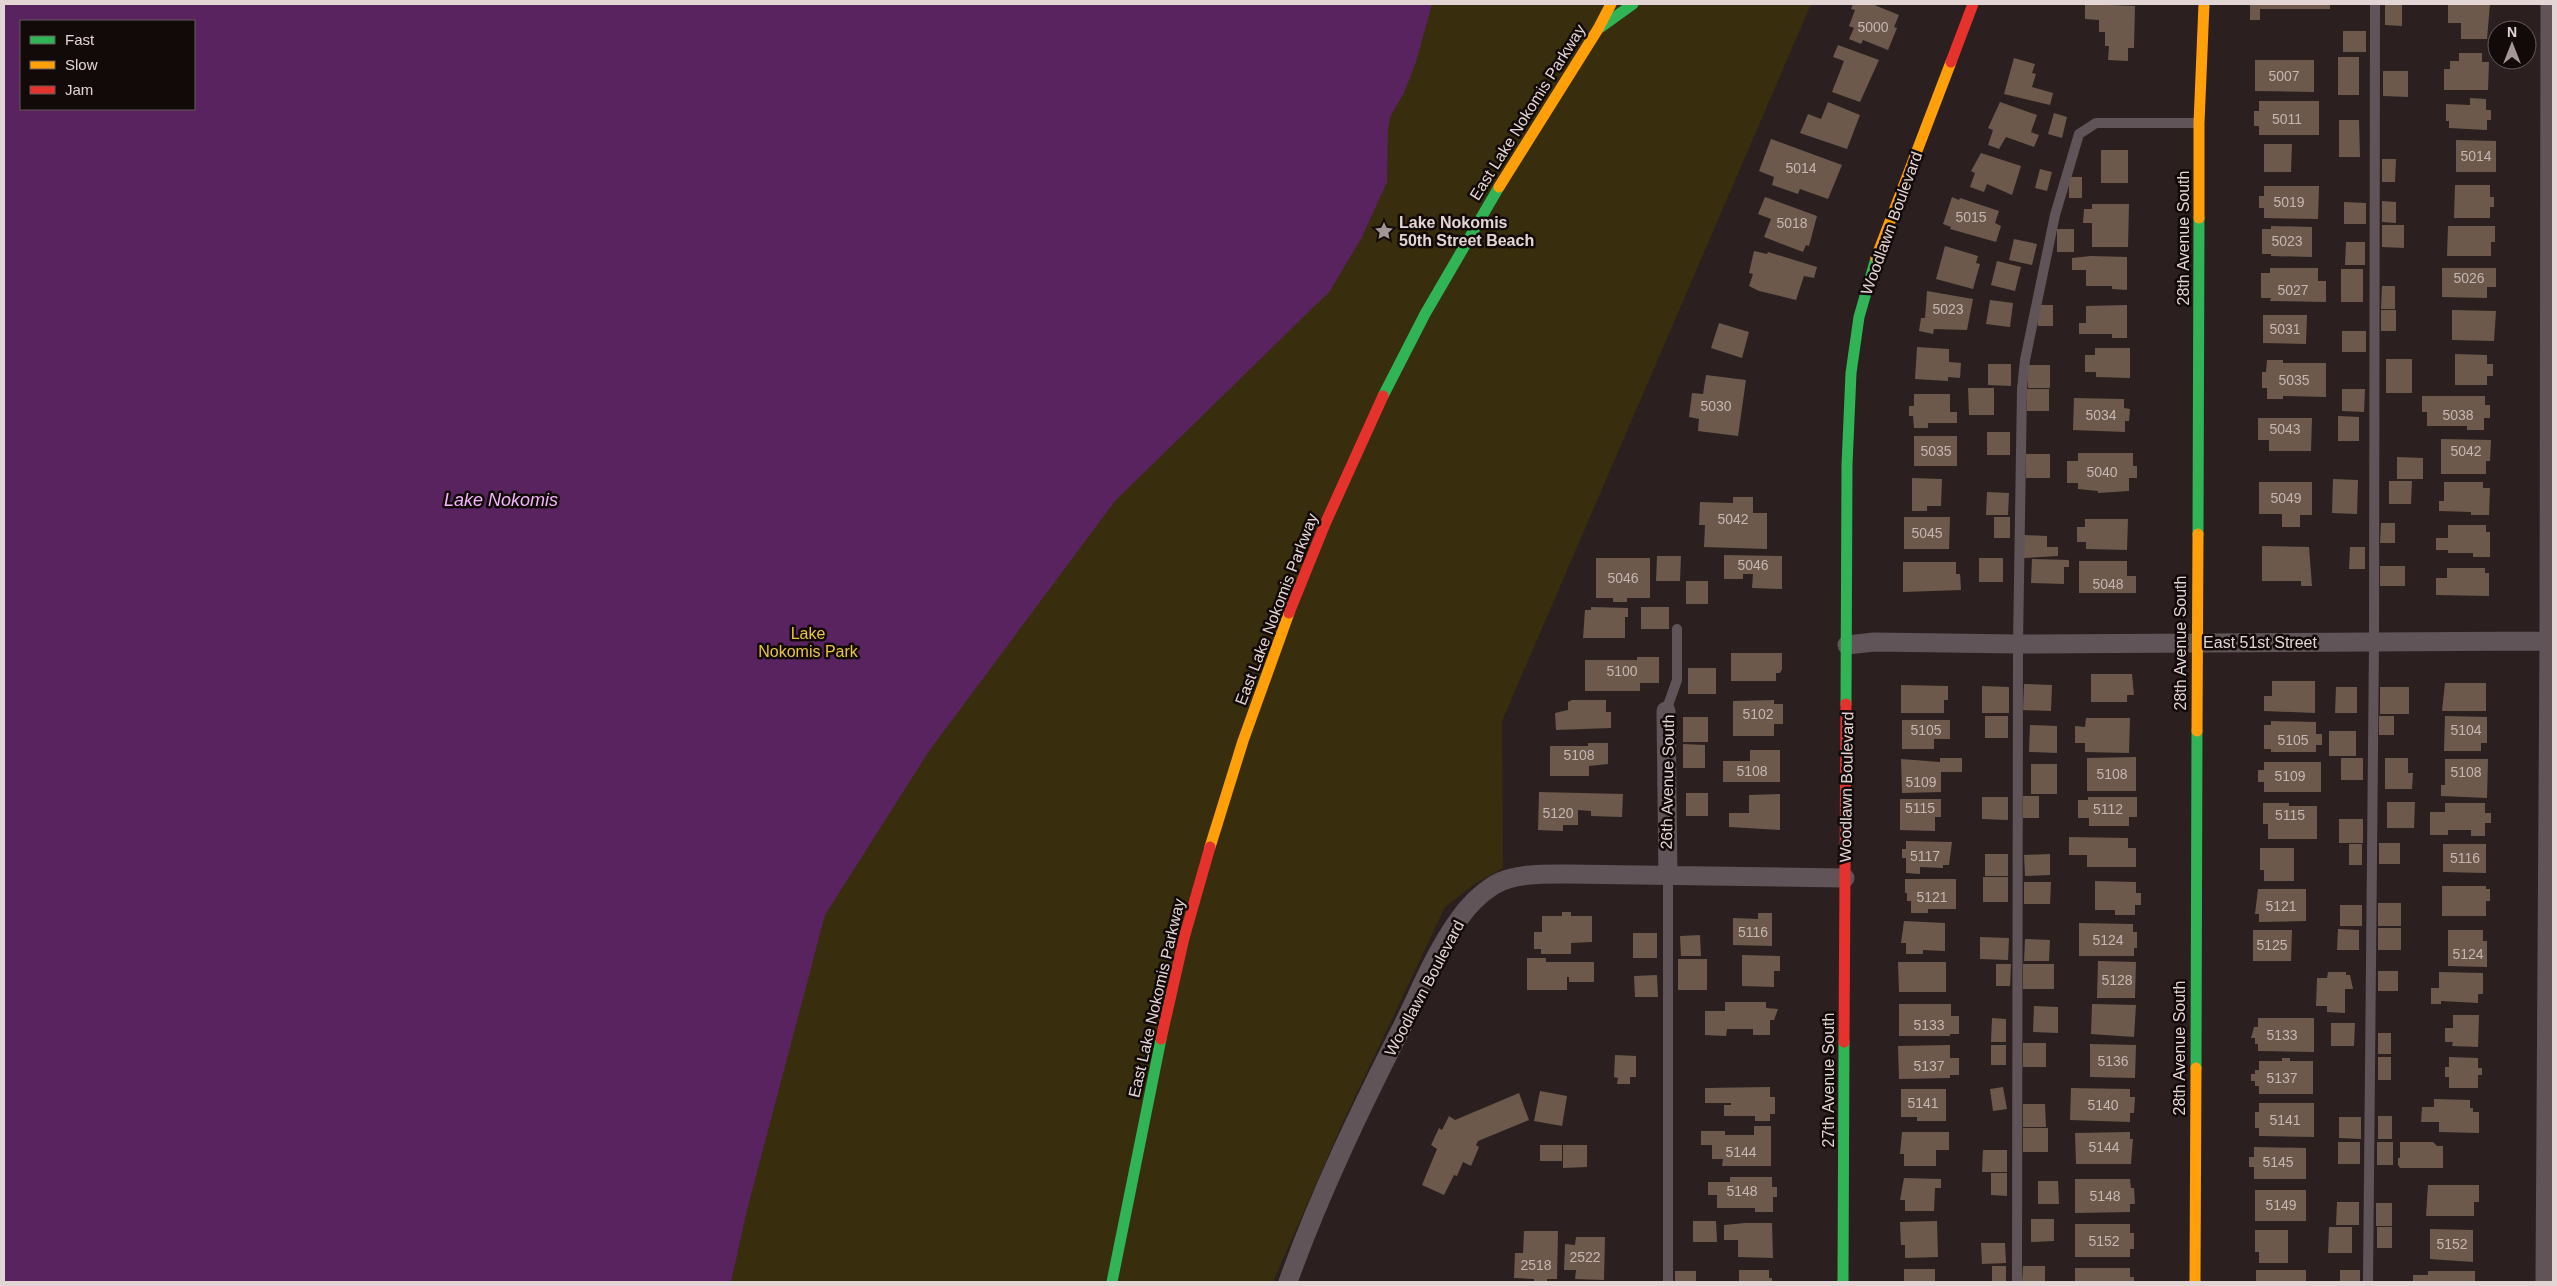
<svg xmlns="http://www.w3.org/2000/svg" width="2557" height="1286" viewBox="0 0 2557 1286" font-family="Helvetica,sans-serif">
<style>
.green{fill:#382e0d;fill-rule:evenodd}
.water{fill:#58235e;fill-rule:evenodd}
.building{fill:#6c594c}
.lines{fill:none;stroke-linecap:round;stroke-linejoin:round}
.lane{stroke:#615458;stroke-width:10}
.street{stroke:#615458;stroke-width:19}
.fast{stroke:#30b455;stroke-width:11}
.slow{stroke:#ff9f0a;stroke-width:11}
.jam{stroke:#e5322d;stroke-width:11}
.labels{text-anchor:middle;stroke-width:5;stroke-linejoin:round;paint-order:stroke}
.number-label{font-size:14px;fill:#c5b6b1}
.street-label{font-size:16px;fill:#e3d5d3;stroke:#120a09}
.poi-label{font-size:16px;font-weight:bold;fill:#e3d5d3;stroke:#120a09;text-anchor:start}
.park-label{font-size:16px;fill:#eac63f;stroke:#120a09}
.water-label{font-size:18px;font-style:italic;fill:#f5b4fd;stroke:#120a09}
</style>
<rect width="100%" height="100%" fill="#2b201f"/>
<!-- green -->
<path class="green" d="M4,4H1811L1502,721L1503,868L1476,883L1445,907L1343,1122L1273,1282H4ZM21,21H194V109H21Z"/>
<!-- water -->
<path class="water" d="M4,4H1432L1416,62L1404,93L1391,115L1388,128L1387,182L1362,237L1330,291L1115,501L929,751L825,915L747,1210L731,1282H4ZM21,21H194V109H21Z"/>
<!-- building -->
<path class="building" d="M1853,4H1872L1899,15L1894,27L1897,28L1888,50L1863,40L1861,44L1849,39L1854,28L1849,26L1855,10L1851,9Z
M2085,4L2135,6L2134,48H2128V61L2108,60L2109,46H2105V32H2099V20L2085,19Z
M2250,4H2330V9H2260V20H2250Z
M2385,4H2402V26L2385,25Z
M2448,4H2490L2487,39H2461V23H2448Z
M2343,31H2366V52H2343Z
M1838,45L1879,60L1860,102L1832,92L1844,61L1833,57Z
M2459,53H2482V62H2489L2488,90H2444V69H2450V61H2459Z
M2338,57H2359V95H2338Z
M2014,58L2035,64L2032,73L2036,74L2032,87L2053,93L2050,105L2004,94Z
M2255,60H2314V92L2255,91Z
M2383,71H2408V97L2383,96Z
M2470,98L2486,99V110H2491V120H2487V130L2449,128V121H2446V104L2470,105Z
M2259,101H2319V135H2259V126H2254V111H2259Z
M1828,102L1860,115L1847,149L1800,133L1808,114L1821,119Z
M2000,102L2037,115L2031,132L2039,135L2034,147L2006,137L1999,149L1988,145L1993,130L1988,128Z
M2054,113L2067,117L2062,138L2048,134Z
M2339,120H2359L2360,157H2339Z
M1771,139L1842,165L1828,199L1800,189L1798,194L1772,185L1774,177L1759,171Z
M2456,140L2496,141V172H2456Z
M2264,144H2292L2291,172H2264Z
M2101,150H2128V183H2101Z
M1981,153L2021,166L2012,195L1987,184L1984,192L1970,187L1975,173L1971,171Z
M2382,159H2396L2395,182H2382Z
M2040,169L2052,172L2047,191L2035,188Z
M2069,177H2082V198H2069Z
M2455,185H2490V197H2494V207H2490V218H2454Z
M2264,186H2319L2318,219L2264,218V208H2259V196H2264Z
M1765,197L1817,216L1809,246L1806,245L1803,252L1764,237L1771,219L1758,214Z
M1952,197L1959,200L1960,198L1999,211L1995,223L2001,226L1996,242L1950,229L1951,227L1943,224Z
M2382,201L2396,202V223L2382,222Z
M2344,202L2366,203V224H2344Z
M2092,204H2129L2128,247H2092V223H2083L2084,209H2092Z
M2382,225H2404V248L2382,247Z
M2271,226L2312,227V257L2271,256V254H2262V229H2271Z
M2448,226H2495V242H2491V256H2447Z
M2057,229H2074V252H2057Z
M2014,239L2037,244L2032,265L2009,260Z
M2346,242H2365V265H2345Z
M1945,246L1978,256L1976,263L1980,264L1973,289L1936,279Z
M1754,251L1767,254L1768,252L1817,267L1814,278L1804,276L1796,300L1759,291L1749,286L1753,274L1749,273Z
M2091,256L2127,257V290L2112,289V286H2086V270H2072V258Z
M1997,261L2021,267L2015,291L1991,285Z
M2270,268H2318V281H2326V302L2270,301L2271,298H2261V273H2270Z
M2442,268H2496V287H2487V298L2442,297Z
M2341,269H2363V302H2341Z
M2382,286H2395V309H2381Z
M1927,291L1973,299L1967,330L1934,329L1933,334L1919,331L1921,318H1925Z
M1990,300L2013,303L2010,327L1986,324Z
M2038,305H2053V326H2038Z
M2127,305V338H2112V334H2079V323H2086V306Z
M2381,310H2396V331H2381Z
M2452,310L2496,311L2494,341L2452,340Z
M2263,315H2307L2306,344L2263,343Z
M1719,323L1749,332L1742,358L1711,348Z
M2342,331H2366V352H2342Z
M1917,347L1949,349V362L1961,363L1960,378L1948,377V381L1915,379Z
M2095,348H2130V378L2096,377V372H2085V355H2095Z
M2455,354L2487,355V364H2493V376H2487V385H2455Z
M2386,359H2412V393H2386Z
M2267,360H2283V363H2326V397L2283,396V399H2267V388H2262V372H2266Z
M1988,364H2011V386L1988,385Z
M2028,365H2050V388H2028Z
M1706,375L1746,380L1738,436L1698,431L1699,419L1689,417L1692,393L1703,394Z
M1968,388H1994V415H1969Z
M2027,389H2049V411H2027Z
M2342,389H2365L2364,412L2342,411Z
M1914,394H1950V412H1957V423H1928V428H1914L1913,416H1909V406H1914Z
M2422,396H2485V405H2490V418H2484V430H2467V426H2427V412H2422Z
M2074,398L2124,399V408L2130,409L2129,421H2125V432L2073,430Z
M2338,416L2359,417V441H2338Z
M2258,418H2312L2311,451H2269V440H2258Z
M1987,432H2010V455H1987Z
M1914,436H1957V466H1914Z
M2441,439L2491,440L2490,461H2486V474H2441Z
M2078,453H2133V466H2137V478H2129V491L2098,493V491L2078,489V483H2067V461H2078Z
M2026,454H2050V478H2026Z
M2397,457L2423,458V479H2397Z
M1912,478L1942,479L1941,506H1927V511H1912Z
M2333,479L2358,480L2357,514L2332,513Z
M2389,481H2412L2411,504H2389Z
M2259,482H2312V515H2300V527H2282V514H2259Z
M2444,482H2483V488H2490L2489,515H2471V512L2439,511V501H2444Z
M1987,492L2009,493L2008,515H1986Z
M1733,497H1753V513H1767V549L1704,547L1705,525H1699L1700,502L1733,503Z
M1904,517H1950L1949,549H1904Z
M1994,517H2010V538H1994Z
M2085,519H2128L2127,550L2086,549V542H2077V527H2085Z
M2381,523H2395V543H2380Z
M2448,525H2486V532H2490V557H2473V553H2448V550H2436V538H2448Z
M2024,535L2047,536V547H2058V556L2024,558Z
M2262,546L2309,547L2312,586H2301V581H2262Z
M2350,547H2365V569H2349Z
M1724,555L1782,556V589L1752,588L1753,574H1743V579H1724Z
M1657,556H1681L1680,581H1656Z
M1596,558H1650V598H1627V602H1613V598H1596Z
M1979,558H2003V582H1979Z
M2032,559L2069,560V567H2064V584L2031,583Z
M2079,561H2127V576H2136V593H2079Z
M1903,562H1956V574H1960L1961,590L1903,592Z
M2380,566H2405V586H2380Z
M2447,568H2485V573H2489V596L2436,595V578H2447Z
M1686,581H1708V604H1686Z
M1591,607L1628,608V617H1625V638H1583L1585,610H1591Z
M1641,607H1669V629H1641Z
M1731,653H1782V669L1780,673H1776V681H1731Z
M1637,657H1659V683H1640V691H1585V660H1637Z
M1688,668H1716V694H1688Z
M2091,674H2132L2134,695H2127V702H2091Z
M2272,681H2315V713L2264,711V696H2272Z
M2445,683H2486V711H2442Z
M2024,684L2052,685L2051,711L2023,710Z
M1901,685L1948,686V700H1944V713H1901Z
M1982,686L2009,687V713H1982Z
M2336,687H2357V713H2335Z
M2380,687H2409V714H2380Z
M1572,700H1606V712H1611V728L1556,730L1555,713L1568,710V702Z
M1774,700V704H1783V724H1774V736H1733V701Z
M1985,716H2008V738H1985Z
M2379,716H2394V735H2379Z
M2445,716L2487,717V743H2481V751H2444Z
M1683,717H1708V742H1683Z
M2086,718H2130L2129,753L2085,752V743H2075V726L2085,727Z
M1902,720H1950V739H1934V749H1902Z
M2271,721L2316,722V734H2322V745H2316V752H2271V749H2264V725H2271Z
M2030,725L2057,726V753L2029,752Z
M2329,731H2356V756H2329Z
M1588,743H1608V764L1589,766V776H1550V746H1588Z
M1683,744L1705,745V768H1683Z
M1750,750H1780V782H1723V761H1750Z
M2136,757V791H2087V758Z
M1940,758H1962V772H1941V792L1902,793L1901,759L1940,762Z
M2341,758H2363V780H2341Z
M2385,758H2408V773H2413L2412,789H2385Z
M2445,759H2488L2487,798L2441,796V785H2445Z
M2264,762H2321V792H2264V782H2258V770H2264Z
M2031,764H2057V794H2031Z
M1539,792L1623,794L1622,817L1591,816V811L1578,810V825H1563V831L1538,830Z
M1686,793H1708V816H1686Z
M1780,794V830L1729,827V813H1749V795Z
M2023,796H2039V818H2023Z
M1982,797H2008V820L1982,819Z
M2088,797H2137V817H2129V826H2089V818H2078V800H2088Z
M1900,799H1941V817H1935V831L1900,830Z
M2387,802H2415L2414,828H2387Z
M2263,803H2289V806H2317V839H2268V824H2263Z
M2445,803H2485V813H2491V823H2485V836H2471V830H2448V835H2430V812H2445Z
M2339,819H2363V843H2339Z
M2069,837L2128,838V848H2136V867H2087V855H2069Z
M1906,841L1952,842L1949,865H1943V868L1920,867V874L1906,873V858H1902V849H1906Z
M2379,843H2400V864H2379Z
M2349,844H2362V865H2349Z
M2443,844H2486V873L2443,872Z
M2260,848H2294V881H2264V870H2260Z
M1985,854H2008V876H1985Z
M2050,854V875L2025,876L2024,855Z
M1983,877H2008V902H1983Z
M1905,879H1956V909H1928V913H1911V901H1907V893H1905Z
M2095,881L2136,882V893H2141V905H2135V915H2115V910H2095Z
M2024,882H2051L2050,904H2024Z
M2442,886H2486V889H2490V901H2486V916H2442Z
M2258,889H2306V921L2259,922V914H2255Z
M2378,903H2401V926H2378Z
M2340,905H2362V926H2340Z
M1562,912H1571V916H1592V942L1571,943V954H1541V949H1534V932H1542V916H1562Z
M1758,913H1772V946L1733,945V918L1758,919Z
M1904,921L1945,923V951L1923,950V954H1906V943H1901Z
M2079,923L2133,924V932H2137V948H2134V956H2079Z
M2378,928H2401V950H2378Z
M2338,929L2359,930V950H2337Z
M2253,930H2292L2291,961H2253Z
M2448,930H2483V941H2487V967L2448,966Z
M1633,933H1657V958H1633Z
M1700,935L1701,956H1681L1680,936Z
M1980,937L2009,938L2008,960L1980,959Z
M2025,939L2050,940L2049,961H2024Z
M1742,955L1780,956V971H1774V987L1742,986Z
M1527,958H1546V962H1594V982H1569V977H1567V990H1527Z
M1678,959H1707V990H1678Z
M2098,961L2136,962L2135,998H2097Z
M1898,962H1946V992H1899Z
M1996,964H2011L2010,986H1996Z
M2023,964H2054V989H2023Z
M2378,971H2398V991H2378Z
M2328,972H2346V975H2350L2353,989H2345V1013L2327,1012V1006H2316L2317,978H2327Z
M2439,972L2483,973V994H2478V1003L2441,1001V1004H2431V988H2439Z
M1657,975L1658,997H1635L1634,976Z
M1725,1002H1766V1008L1778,1009L1774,1020H1770V1035H1753V1029H1727L1726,1036L1705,1035V1011H1725Z
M1899,1004H1951V1016H1959V1034H1950V1036H1899Z
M2092,1004L2136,1005L2134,1037L2091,1034Z
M2034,1006L2058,1007V1033L2033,1032Z
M2453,1015H2479L2478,1047L2452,1046L2453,1042H2445V1028H2453Z
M1992,1018L2006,1019V1042H1991Z
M2258,1018H2314V1052L2258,1051V1044H2255V1038H2251L2254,1027H2258Z
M2331,1023H2355L2354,1046H2331Z
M2378,1033H2391V1054H2378Z
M2023,1043H2046V1067H2023Z
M2090,1044L2136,1045L2135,1078L2090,1077Z
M1950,1045V1058H1959V1075H1950V1078L1899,1079L1898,1046Z
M1991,1045H2006V1065H1991Z
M1615,1055L1636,1056V1077H1630V1084H1617L1618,1078L1614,1077Z
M2378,1057H2391V1080H2378Z
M2449,1057L2478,1058V1068H2482V1075H2478V1088H2449V1077H2445V1067H2449Z
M2282,1058H2290V1061H2313V1094H2259V1086H2255V1081H2251V1074H2255V1070H2259V1061H2282Z
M1770,1087V1097H1775V1114H1770V1121H1755V1116H1724V1105H1731V1103H1705V1088Z
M2003,1087L2007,1109L1993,1111L1990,1089Z
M2071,1088L2130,1089V1097H2135L2134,1113H2130V1122L2070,1120Z
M1901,1089H1946V1121H1917V1117H1901Z
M1540,1091L1567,1096L1562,1126L1534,1121Z
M1519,1093L1529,1120L1478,1141L1476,1145L1479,1147L1471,1166L1463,1162L1457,1176L1454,1175L1444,1195L1422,1185L1437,1149L1431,1145L1439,1128L1442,1130L1449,1116L1455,1120Z
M2434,1099L2470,1100V1108H2473V1112H2479V1133L2439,1132V1122H2421L2422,1107H2434Z
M2259,1103H2314V1137L2259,1136V1128H2255V1112H2259Z
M2023,1104H2045L2046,1127H2023Z
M2378,1116H2392V1139H2378Z
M2339,1117H2361V1139L2339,1138Z
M1754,1126H1771V1166H1722L1723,1159H1712V1145H1701V1131H1725V1135H1754Z
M2023,1128H2048V1152H2023Z
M1902,1132H1949V1150H1936V1166H1904V1154H1900Z
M2130,1132V1139H2133L2131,1164H2076L2075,1133Z
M2338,1142H2360V1164H2338Z
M2377,1142H2393V1165H2377Z
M2400,1142H2433L2437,1146H2443V1168H2400L2398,1165V1158H2400Z
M1540,1145H1562V1161H1540Z
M1563,1145H1587V1167L1563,1168Z
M2254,1147L2306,1148V1179H2254V1167H2249V1157H2254Z
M1983,1150H2007V1172H1982Z
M1991,1173H2007V1196L1991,1195Z
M1730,1177H1772V1187H1777V1197H1773V1212H1755V1208H1717V1195H1708V1182H1730Z
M1904,1178L1941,1179V1188H1935L1934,1211H1905V1200H1900Z
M2075,1179H2130L2131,1188H2134L2135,1204H2130V1212L2075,1213Z
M2038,1181H2058L2059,1204H2038Z
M2428,1185H2479V1202H2474V1216H2426Z
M2255,1190H2306V1221H2255Z
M2337,1202H2359V1225H2336Z
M2376,1203H2392V1226H2376Z
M2031,1219H2054V1241L2031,1242Z
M1693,1221H1716L1717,1242H1693Z
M1937,1221L1938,1257L1905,1258V1245H1901L1900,1222Z
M1745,1223H1772L1773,1258L1738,1257V1240H1724V1225Z
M2075,1224H2130V1233H2134V1249H2130V1257H2075Z
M2329,1227H2352V1253H2328Z
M2377,1227H2392V1248H2377Z
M2430,1229L2473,1230V1262L2430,1259Z
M2255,1230H2288V1263H2259V1252H2255Z
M1524,1231H1558L1557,1279H1547V1282H1534V1279L1514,1278L1515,1253H1523Z
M1576,1237H1605L1604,1280L1575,1279L1576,1270H1564L1565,1244L1575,1245Z
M1981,1243H2005L2006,1263L1982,1264Z
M1992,1266H2006V1282H1992Z
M2023,1266H2045V1282H2022Z
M2075,1268H2130V1277H2134V1282H2075Z
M1904,1269H1935V1282H1904Z
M1739,1270H1769V1278H1772V1282H1739Z
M2256,1270H2306V1282H2256Z
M2340,1270H2360V1282H2340Z
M1675,1271H1696V1282H1675Z
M2428,1271H2475V1282H2413V1275H2428Z"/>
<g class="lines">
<!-- lane -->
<path class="lane" d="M1666,711L1677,680V629
M1668,876V1282
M2017,1282L2018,644L2022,389L2025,360L2055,215L2079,134L2096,123H2199
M2368,1282L2374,643L2375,4"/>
<!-- street -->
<path class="street" d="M1847,645L1874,642L2018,644L2553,641
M1666,711L1668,876
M1288,1282C1319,1195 1360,1110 1402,1027C1420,991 1435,952 1459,919C1468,906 1480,894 1494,885C1514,873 1545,874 1568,874L1845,878
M2545,1282L2549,641L2550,4"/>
<!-- fast -->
<path class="fast" d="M1601,27L1633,4
M1383,396L1425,314L1499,187
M2198,534L2199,218
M1846,704L1847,465L1851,373L1859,317L1876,258
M2196,1068L2197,731
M1112,1282L1161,1039
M1843,1282L1844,1042"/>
<!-- slow -->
<path class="slow" d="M1499,187L1598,29L1611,4
M2199,218V123L2204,4
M1876,258L1951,62
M2197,731L2198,534
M1210,847L1243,741L1289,613
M2195,1282L2196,1068"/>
<!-- jam -->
<path class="jam" d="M1951,62L1973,4
M1289,613L1325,524L1383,396
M1161,1039L1184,938L1210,847
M1844,1042L1846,704"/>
</g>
<!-- icons -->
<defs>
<g id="sight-bare" transform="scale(1.5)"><path d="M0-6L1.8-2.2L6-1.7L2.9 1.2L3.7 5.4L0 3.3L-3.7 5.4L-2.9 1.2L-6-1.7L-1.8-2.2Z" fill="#a39694" stroke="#120a09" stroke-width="2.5" paint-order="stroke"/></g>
</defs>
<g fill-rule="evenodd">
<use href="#sight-bare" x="1384" y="231"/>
</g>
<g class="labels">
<!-- number labels -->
<g class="number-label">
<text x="1873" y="32">5000</text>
<text x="2284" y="81">5007</text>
<text x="2287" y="124">5011</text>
<text x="2476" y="161">5014</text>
<text x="1801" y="173">5014</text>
<text x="2289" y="207">5019</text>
<text x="1971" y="222">5015</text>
<text x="1792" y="228">5018</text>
<text x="2287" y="246">5023</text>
<text x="2469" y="283">5026</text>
<text x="2293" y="295">5027</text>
<text x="1948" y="314">5023</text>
<text x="2285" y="334">5031</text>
<text x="2294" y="385">5035</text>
<text x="1716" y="411">5030</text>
<text x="2101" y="420">5034</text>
<text x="2458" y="420">5038</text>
<text x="2285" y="434">5043</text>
<text x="1936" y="456">5035</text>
<text x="2466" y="456">5042</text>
<text x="2102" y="477">5040</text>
<text x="2286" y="503">5049</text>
<text x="1733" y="524">5042</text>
<text x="1927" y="538">5045</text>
<text x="1753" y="570">5046</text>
<text x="1623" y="583">5046</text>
<text x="2108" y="589">5048</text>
<text x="1622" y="676">5100</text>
<text x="1758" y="719">5102</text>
<text x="1926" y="735">5105</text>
<text x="2466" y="735">5104</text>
<text x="2293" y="745">5105</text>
<text x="1579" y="760">5108</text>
<text x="1752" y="776">5108</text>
<text x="2466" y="777">5108</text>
<text x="2112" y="779">5108</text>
<text x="2290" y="781">5109</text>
<text x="1921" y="787">5109</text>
<text x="1920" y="813">5115</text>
<text x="2108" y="814">5112</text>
<text x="1558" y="818">5120</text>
<text x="2290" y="820">5115</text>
<text x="1925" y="861">5117</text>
<text x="2465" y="863">5116</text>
<text x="1932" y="902">5121</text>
<text x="2281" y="911">5121</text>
<text x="1753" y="937">5116</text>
<text x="2108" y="945">5124</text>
<text x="2272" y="950">5125</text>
<text x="2468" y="959">5124</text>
<text x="2117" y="985">5128</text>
<text x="1929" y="1030">5133</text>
<text x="2282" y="1040">5133</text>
<text x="2113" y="1066">5136</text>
<text x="1929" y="1071">5137</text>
<text x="2282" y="1083">5137</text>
<text x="1923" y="1108">5141</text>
<text x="2103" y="1110">5140</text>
<text x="2285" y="1125">5141</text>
<text x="2104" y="1152">5144</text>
<text x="1741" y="1157">5144</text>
<text x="2278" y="1167">5145</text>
<text x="1742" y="1196">5148</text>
<text x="2105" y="1201">5148</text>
<text x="2281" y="1210">5149</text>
<text x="2104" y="1246">5152</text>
<text x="2452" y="1249">5152</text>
<text x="1585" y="1262">2522</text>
<text x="1536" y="1270">2518</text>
</g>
<!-- street labels -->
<g class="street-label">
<text transform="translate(1527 112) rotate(-58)" y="6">East Lake Nokomis Parkway</text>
<text transform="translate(1891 223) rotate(-70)" y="6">Woodlawn Boulevard</text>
<text transform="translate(2183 238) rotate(-90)" y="6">28th Avenue South</text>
<text transform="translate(1276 609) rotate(-69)" y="6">East Lake Nokomis Parkway</text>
<text x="2260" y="648">East 51st Street</text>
<text transform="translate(2180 643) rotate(-90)" y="6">28th Avenue South</text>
<text transform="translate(1667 782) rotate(-89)" y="6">26th Avenue South</text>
<text transform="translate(1846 787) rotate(-89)" y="6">Woodlawn Boulevard</text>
<text transform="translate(1424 988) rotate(-62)" y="6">Woodlawn Boulevard</text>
<text transform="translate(1156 998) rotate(-77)" y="6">East Lake Nokomis Parkway</text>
<text transform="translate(2179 1048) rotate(-90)" y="6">28th Avenue South</text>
<text transform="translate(1828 1080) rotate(-90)" y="6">27th Avenue South</text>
</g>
<!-- poi labels -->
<g class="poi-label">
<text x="1399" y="228">Lake Nokomis<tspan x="1399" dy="18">50th Street Beach</tspan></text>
</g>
<!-- park labels -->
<g class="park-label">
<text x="808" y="639">Lake<tspan x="808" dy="18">Nokomis Park</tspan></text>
</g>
<!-- water labels -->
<g class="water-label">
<text x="501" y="506">Lake Nokomis</text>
</g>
</g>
<!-- border -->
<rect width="2557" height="1286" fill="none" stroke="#e3d5d3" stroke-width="10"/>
<!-- legend -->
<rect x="20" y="20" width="175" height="90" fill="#120a09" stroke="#665b5a"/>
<rect x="30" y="36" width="25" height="8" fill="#30b455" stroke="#665b5a"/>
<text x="65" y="45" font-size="15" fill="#e3d5d3">Fast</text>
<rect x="30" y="61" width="25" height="8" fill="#ff9f0a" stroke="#665b5a"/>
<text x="65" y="70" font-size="15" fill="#e3d5d3">Slow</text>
<rect x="30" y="86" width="25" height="8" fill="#e5322d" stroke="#665b5a"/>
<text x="65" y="95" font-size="15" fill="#e3d5d3">Jam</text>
<!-- north arrow -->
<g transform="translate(2512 45)"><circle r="24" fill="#120a09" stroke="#665b5a"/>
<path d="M0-4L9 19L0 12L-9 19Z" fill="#a39694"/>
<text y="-8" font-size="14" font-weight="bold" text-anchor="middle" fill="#e3d5d3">N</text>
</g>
</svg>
